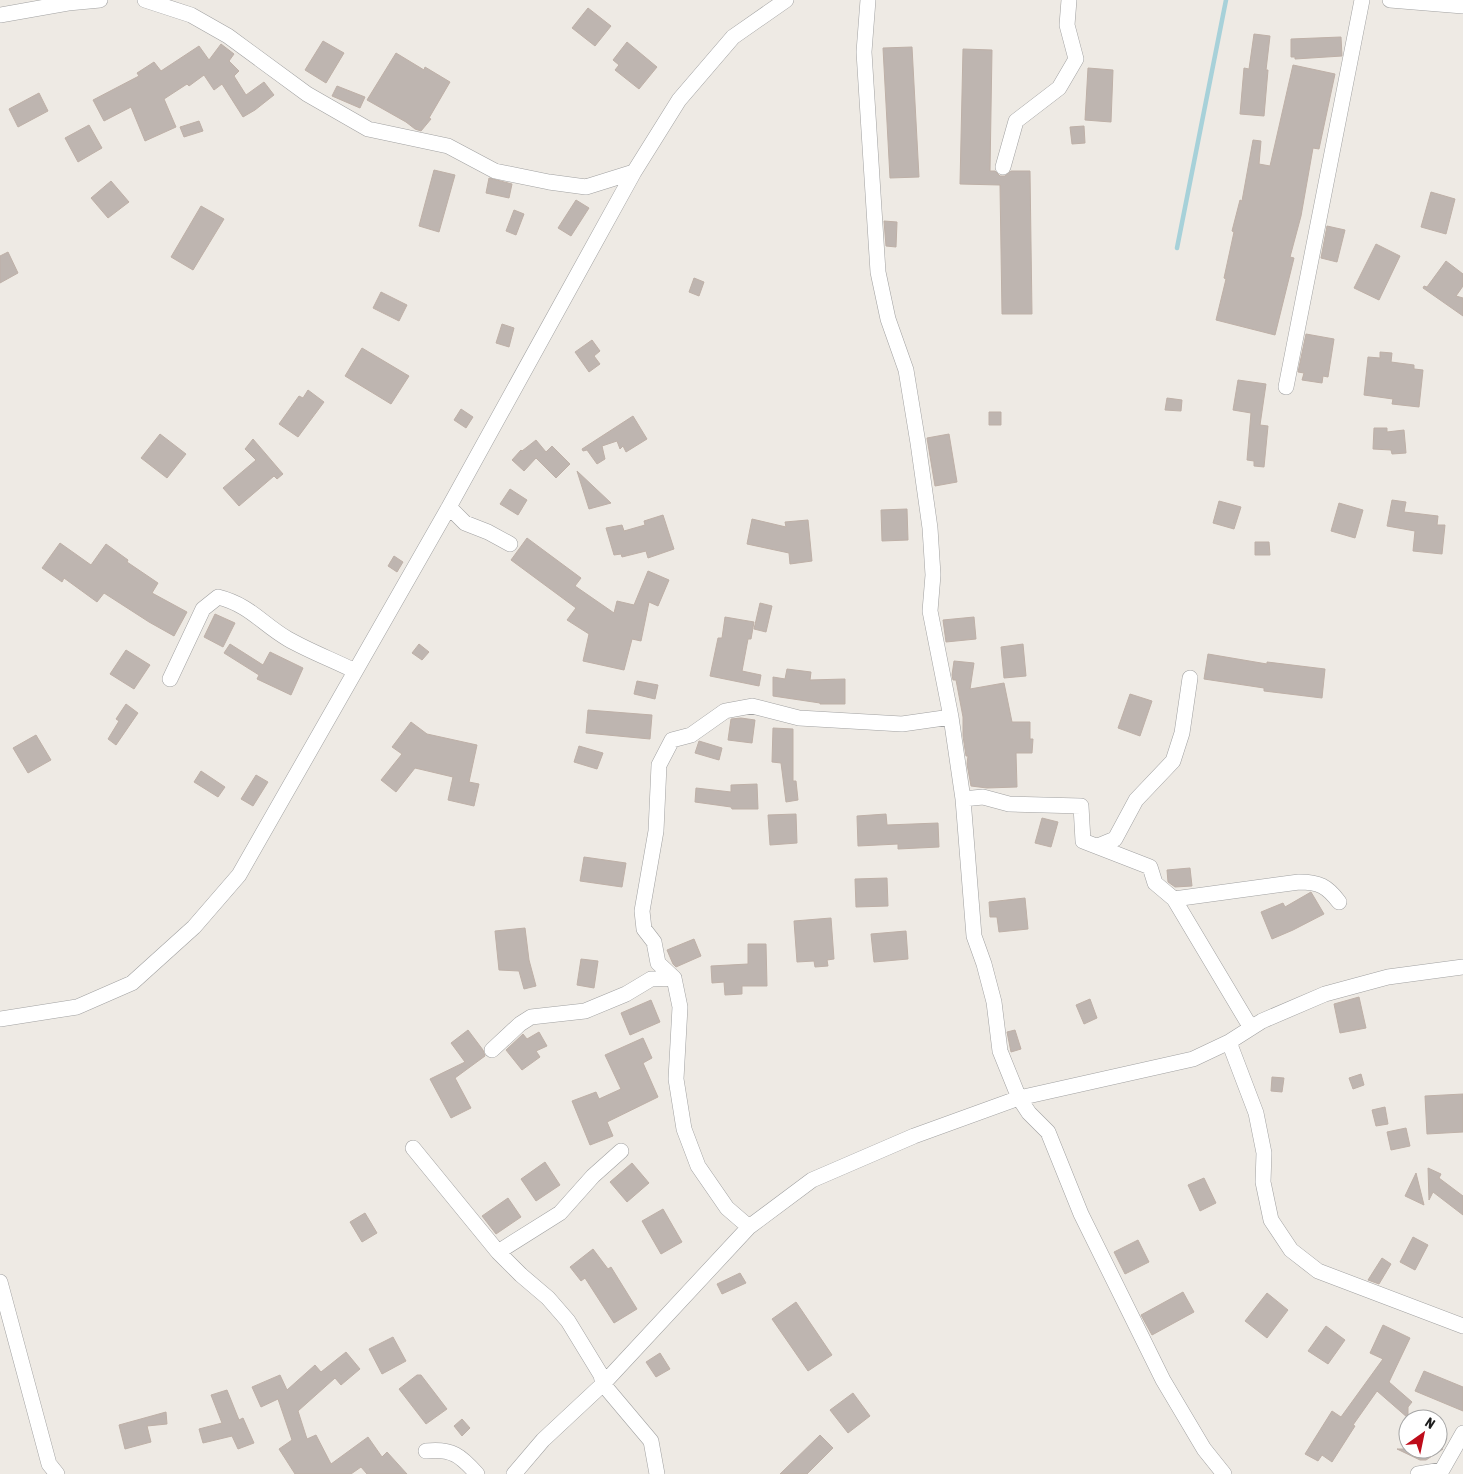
<svg xmlns="http://www.w3.org/2000/svg" width="1463" height="1474" viewBox="0 0 1463 1474" font-family="'Asap Condensed',sans-serif">
<style>
.lines{fill:none;stroke-linecap:round;stroke-linejoin:round}
.stream{stroke:#a7d1d9;stroke-width:4.5}
.building{fill:#beb5b0;stroke:#beb0a7}
.street-casing{stroke:#a1a1a1;stroke-width:16}
.street{stroke:#fff;stroke-width:15}
</style>
<rect width="100%" height="100%" fill="#eeeae4"/>
<g class="lines">
<!-- stream -->
<path class="stream" d="M1177,248L1226,0"/>
</g>
<!-- building -->
<path class="building" d="M588,8L611,26L595,46L572,28Z
M1254,34L1270,36L1266,70H1268L1264,116L1240,114L1244,68L1249,69Z
M1341,37L1342,56L1295,59V57H1291V39Z
M323,41L344,53L326,83L305,70Z
M627,42L657,67L639,89L615,70L619,65L613,60Z
M221,44L234,54L229,61L239,71L234,76L246,95L264,82L274,95L255,110L243,117L222,84L214,90L204,75L189,86L187,84L164,99L176,127L145,141L131,107L104,121L93,100L139,76L137,73L154,62L161,71L199,46L209,60Z
M912,47L919,177L890,178L883,48Z
M963,49L992,50L990,171H995L1000,176H1005L1011,171H1030L1032,314H1002L1000,185L960,184Z
M396,53L424,70L425,67L450,82L429,118L431,119L421,131L415,129L406,122L367,100Z
M1293,65L1335,74L1319,149L1313,148L1301,216L1290,257L1294,258L1275,335L1216,320L1226,279L1224,278L1234,232L1232,231L1240,200L1242,201L1253,140L1261,141L1259,164L1270,166Z
M1088,68L1113,70L1111,122L1085,120Z
M337,86L365,97L360,108L332,96Z
M39,93L48,111L18,127L9,109Z
M199,121L203,131L184,137L180,127Z
M89,125L102,148L78,162L65,138Z
M1084,126L1085,143L1072,144L1070,127Z
M434,170L455,175L439,232L419,226Z
M489,178L512,184L509,198L486,193Z
M111,181L129,202L108,218L91,198Z
M1431,192L1455,199L1446,234L1421,227Z
M576,200L589,208L571,236L558,228Z
M201,206L224,219L193,270L171,257Z
M514,210L524,214L516,235L506,231Z
M884,221L897,222L896,247L886,246Z
M1327,226L1345,230L1337,262L1321,258Z
M1376,244L1400,256L1379,300L1354,288Z
M8,252L18,273L0,283V256Z
M1446,261L1463,274V286L1456,296L1463,298V316L1423,288L1424,286L1427,287Z
M694,278L704,282L699,296L689,292Z
M381,292L407,305L399,321L373,308Z
M502,324L514,328L509,347L496,343Z
M1306,334L1334,339L1328,377L1323,376L1322,383L1302,380L1304,373L1298,372Z
M592,340L600,351L594,356L600,364L589,372L575,352Z
M362,348L409,376L391,404L345,376Z
M1380,352L1392,353L1391,362L1414,365V369L1423,370L1419,407L1392,404L1393,399L1364,395L1368,357L1380,358Z
M1238,380L1266,384L1260,425L1268,426L1264,467L1254,466V461L1247,460L1251,413L1233,410Z
M308,390L324,402L298,437L279,424L299,396L303,398Z
M1167,398L1182,400L1181,411L1165,410Z
M461,409L473,417L466,428L454,420Z
M989,412H1001V425H989Z
M633,416L647,439L626,452L623,446L620,449L617,441L602,446L605,459L597,464L587,450L583,451L582,449Z
M1374,428H1387V432L1404,430L1406,453L1392,454L1391,450L1373,449Z
M160,434L186,454L167,478L141,458Z
M949,434L957,482L935,486L927,438Z
M253,439L283,474L277,479L274,476L239,506L223,488L256,460L245,449Z
M536,440L546,452L552,446L570,464L556,478L536,458L524,471L512,460L521,450L522,451Z
M577,471L611,503L589,509Z
M510,489L527,500L518,515L500,504Z
M1392,500L1406,502L1404,512L1438,516L1437,525H1445L1442,554L1413,551L1415,531L1387,526Z
M1219,501L1241,507L1234,529L1213,523Z
M1339,503L1363,510L1355,538L1331,531Z
M907,509L908,540L882,541L881,510Z
M663,515L674,549L648,558L646,551L622,557L621,554L614,555L606,528L622,525L624,531L645,525L644,521Z
M752,519L786,527L785,522L808,520L812,561L790,564L789,553L747,544Z
M527,538L581,578L575,586L614,613L617,601L634,605L648,571L669,580L658,606L649,602L641,641L632,639L624,670L583,661L589,634L567,620L576,608L511,560Z
M1255,542H1269L1270,555H1255Z
M60,543L91,565L106,544L128,560L127,562L158,583L152,593L187,612L174,636L149,622L104,593L97,602L64,578L62,582L42,568Z
M394,556L403,562L397,572L388,566Z
M760,603L772,606L766,632L754,629Z
M215,614L235,623L223,647L204,637Z
M725,617L754,622L751,639H748L742,671L761,675L759,686L710,676L718,638H722Z
M974,617L976,639L946,642L943,620Z
M230,644L263,665L270,652L303,668L291,695L257,679L259,675L224,653Z
M419,644L429,652L422,660L412,653Z
M1023,644L1026,676L1004,678L1001,647Z
M126,650L150,665L134,689L110,674Z
M1208,654L1267,664V662L1325,669L1322,698L1264,691V688L1204,679Z
M954,661L974,663L970,689L1004,683L1012,722H1030V739H1033L1032,753H1016L1017,787L987,788L971,786L967,764L968,756H966L963,736V717L956,680H953L952,675Z
M787,669L811,672L810,680L845,679V704H820V703L773,696V677L785,679Z
M637,681L658,685L655,699L634,694Z
M1130,694L1152,701L1140,736L1118,728Z
M126,704L138,713L116,745L108,739L119,721L116,719Z
M588,710L652,715L650,739L586,733Z
M741,718L755,720L752,743L728,740L731,719Z
M411,722L427,734L477,745L469,782L479,784L474,806L448,800L453,777L415,768L396,792L381,780L402,754L392,747Z
M773,728L793,729V781H796L798,800L786,802L781,763L772,762Z
M36,735L51,760L28,773L13,748Z
M699,741L722,748L719,760L695,753Z
M579,746L603,753L597,769L574,762Z
M201,771L225,787L218,797L194,782Z
M256,775L268,782L253,806L241,799Z
M757,784L758,809H732L731,807L695,802L696,788L731,792V785Z
M796,814L797,843L770,845L768,815Z
M886,814L887,825L938,823L939,847L898,849V844L858,846L857,816Z
M1042,818L1058,822L1051,847L1035,843Z
M584,857L626,863L622,887L580,881Z
M1190,868L1192,886L1175,887L1168,882L1167,870Z
M887,878L888,906L856,907L855,879Z
M1311,892L1324,914L1293,930L1272,939L1261,912L1283,903L1285,907Z
M1025,898L1028,929L999,932L997,917H990L989,902Z
M831,918L834,959L827,960L828,966L815,967L814,961L797,962L794,921Z
M525,928L529,960L536,986L524,989L519,971L499,970L495,931Z
M906,931L908,959L874,962L871,934Z
M694,939L701,956L676,967L673,964L667,950Z
M748,944H766L767,986H742V994L725,995L724,982L712,983L711,966L748,964Z
M581,959L598,961L594,988L577,985Z
M1359,997L1366,1028L1340,1033L1334,1004Z
M1090,999L1097,1018L1084,1024L1076,1005Z
M651,1000L660,1022L630,1035L621,1013Z
M468,1030L483,1050L485,1056L455,1078L471,1108L451,1118L430,1079L465,1062L451,1043Z
M1015,1030L1021,1049L1011,1052L1007,1032Z
M539,1032L547,1046L536,1051L540,1057L522,1070L506,1050L523,1034L527,1039Z
M643,1038L652,1058L643,1063L658,1097L607,1122L613,1136L590,1145L572,1101L596,1092L599,1099L621,1089L605,1055Z
M1361,1074L1364,1085L1353,1089L1349,1078Z
M1272,1077L1284,1078L1282,1092L1271,1091Z
M1463,1094V1132L1427,1134L1425,1096Z
M1385,1107L1388,1124L1376,1126L1372,1110Z
M1406,1128L1410,1146L1391,1150L1387,1132Z
M545,1162L560,1185L536,1201L521,1179Z
M632,1163L649,1183L627,1202L610,1182Z
M1428,1168L1441,1174L1439,1178L1463,1196V1215L1433,1192L1429,1200Z
M1416,1173L1424,1205L1405,1196Z
M1204,1178L1216,1203L1200,1211L1188,1185Z
M508,1198L521,1217L496,1234L482,1216Z
M663,1209L682,1242L661,1254L642,1221Z
M365,1213L377,1233L362,1242L350,1222Z
M1413,1237L1428,1245L1415,1270L1400,1262Z
M1138,1240L1149,1262L1125,1274L1114,1252Z
M593,1249L608,1269L611,1267L637,1309L614,1323L585,1278L581,1281L570,1267Z
M1382,1258L1391,1264L1379,1284L1368,1280Z
M740,1273L746,1283L722,1294L717,1284Z
M1183,1292L1194,1312L1152,1335L1141,1315Z
M1267,1293L1288,1310L1267,1338L1245,1321Z
M796,1302L832,1355L808,1371L772,1319Z
M1383,1325L1410,1338L1389,1382L1412,1402L1408,1407V1418L1377,1391L1353,1425L1355,1426L1332,1462L1322,1455L1318,1461L1305,1454L1332,1411L1341,1417L1383,1359L1370,1353Z
M1326,1326L1345,1340L1328,1364L1308,1351Z
M393,1337L406,1361L382,1374L369,1349Z
M346,1352L360,1369L341,1385L335,1378L298,1411L307,1439L316,1435L331,1464L368,1437L382,1457L387,1452L407,1474H367L361,1467L351,1474H295L279,1449L292,1440L278,1399L261,1407L252,1387L280,1375L287,1390L315,1365L321,1372Z
M660,1353L670,1369L656,1377L646,1362Z
M1424,1371L1463,1387V1411L1415,1391Z
M417,1375H421L447,1409L426,1424L399,1389Z
M227,1390L239,1420L243,1418L254,1443L238,1449L232,1436L203,1443L199,1429L222,1423L211,1395Z
M853,1393L870,1416L848,1433L830,1410Z
M166,1412L167,1424L147,1426L151,1442L125,1449L119,1425Z
M462,1419L470,1428L462,1436L454,1426Z
M820,1435L833,1448L807,1474H780Z
M1397,1449H1443L1426,1460H1420Z"/>
<g class="lines">
<!-- street casing -->
<g class="street-casing">
<path id="street" d="M145,0L191,15L228,36L307,94L368,129L448,146L495,171L549,182L586,187L634,172
M868,0L864,52L878,272L888,319L906,370L918,443L930,528L933,575L930,611L951,717L963,799L974,936L984,964L994,1002L1000,1051L1019,1098L1029,1113L1048,1132L1081,1214L1163,1380L1204,1449L1224,1474
M1390,0L1463,6
M0,15L68,3L100,0
M1003,167L1016,121L1059,88L1076,59L1067,25L1069,0
M1286,387L1362,0
M449,507L465,523L488,532L510,544
M170,679L203,609L218,597C250,605 262,624 288,639C309,651 333,660 355,671
M963,799L983,797L1009,804L1081,806L1083,841L1150,867L1155,883L1174,899L1251,1028
M1098,846L1115,839L1136,800L1173,761L1182,733L1190,678
M1174,899L1299,882C1319,882 1327,886 1339,902
M0,1019L77,1007L132,983L194,927L239,875L449,507L634,172L679,100L733,37L786,0
M1229,1042L1256,1113L1264,1153L1263,1182L1271,1220L1291,1250L1318,1271L1463,1326
M492,1050L520,1024L531,1017L585,1011L626,994L651,979L674,978
M413,1148L498,1252L521,1275L548,1298L568,1321L601,1375L603,1384L651,1441L657,1474
M749,1227L727,1208L698,1166L684,1129L676,1079L680,1007L674,978L658,963L654,942L644,929L642,911L656,831L659,765L672,740L691,735L725,711L752,706L799,718L902,724L951,717
M498,1252L560,1213L593,1176L621,1151
M0,1282L49,1464L57,1474
M426,1451C452,1448 461,1456 477,1474
M514,1474L543,1440L603,1384L749,1227L812,1180L914,1136L1019,1098L1193,1059L1229,1042L1262,1021L1325,994L1388,977L1463,967
M1418,1474L1442,1470L1463,1433"/>
</g>
<!-- street -->
<use href="#street" class="street"/>
</g>
<!-- north arrow -->
<g transform="translate(1423 1434) rotate(33)"><circle r="24" fill="#ffffff" stroke="#a5a5a5"/>
<path d="M0-4L9 19L0 12L-9 19Z" fill="#be0c1a"/>
<text y="-8" font-size="14" font-weight="bold" text-anchor="middle" fill="#1d1d1d">N</text>
</g>
</svg>
